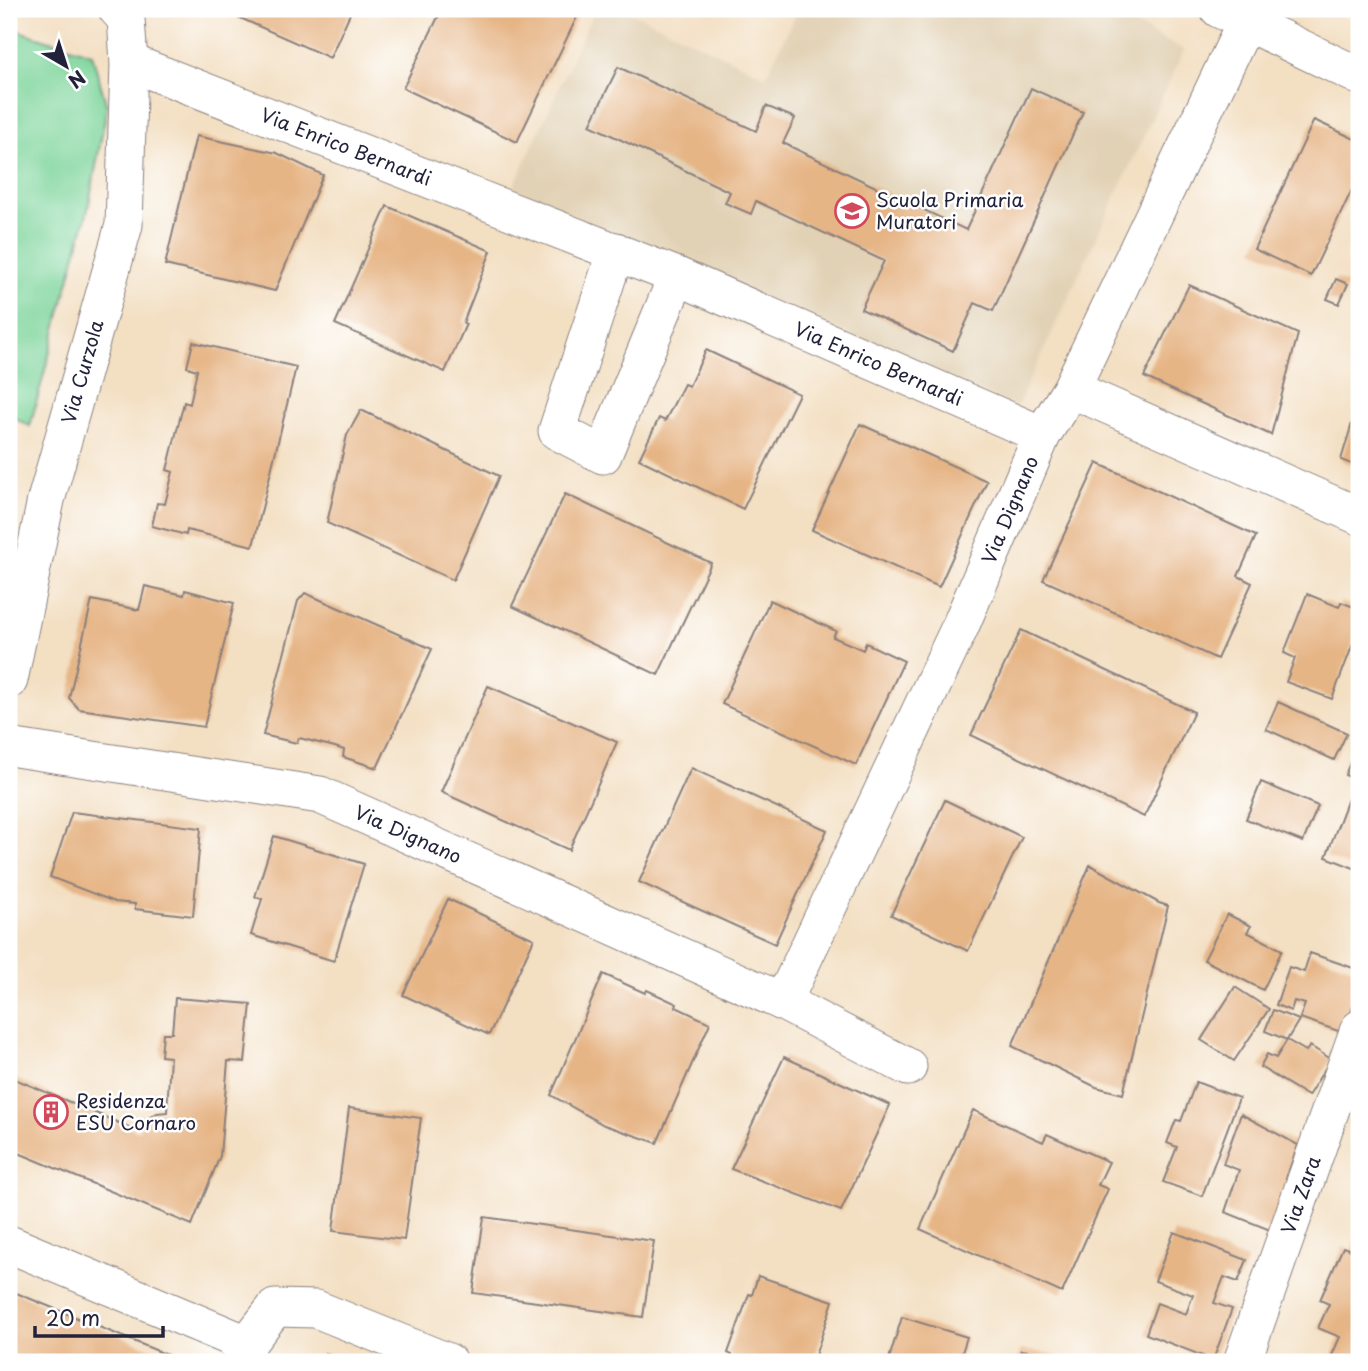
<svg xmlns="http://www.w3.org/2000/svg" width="1368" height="1371" viewBox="0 0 1368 1371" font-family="'Playpen Sans',sans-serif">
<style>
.built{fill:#e2d2b5}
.green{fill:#7cd49a;stroke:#4f7b6a;stroke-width:2}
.building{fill:#e6b586}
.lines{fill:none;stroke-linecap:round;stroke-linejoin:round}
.street-casing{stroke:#8a807e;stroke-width:39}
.street{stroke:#fff;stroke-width:37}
.labels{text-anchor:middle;stroke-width:5;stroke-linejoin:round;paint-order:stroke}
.street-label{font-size:19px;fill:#22223b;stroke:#fff}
.poi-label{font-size:19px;fill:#22223b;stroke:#fff;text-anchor:start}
</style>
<rect width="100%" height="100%" fill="#fff"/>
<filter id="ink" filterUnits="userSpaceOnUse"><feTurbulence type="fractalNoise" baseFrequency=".0143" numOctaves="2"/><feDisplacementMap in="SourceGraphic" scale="14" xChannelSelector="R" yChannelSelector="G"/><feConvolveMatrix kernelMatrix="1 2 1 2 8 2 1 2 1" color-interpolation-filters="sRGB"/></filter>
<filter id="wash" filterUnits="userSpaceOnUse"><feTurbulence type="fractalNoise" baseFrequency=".00686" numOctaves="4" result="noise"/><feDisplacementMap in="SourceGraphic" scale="28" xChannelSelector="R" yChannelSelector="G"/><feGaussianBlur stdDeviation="1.57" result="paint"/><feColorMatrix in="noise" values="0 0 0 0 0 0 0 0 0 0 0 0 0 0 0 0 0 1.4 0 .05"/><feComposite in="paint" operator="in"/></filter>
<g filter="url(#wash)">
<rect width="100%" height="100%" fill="#f3dfc2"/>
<!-- built -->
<path class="built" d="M595,9H625L766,76L798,9H1106L1184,50L1017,407L513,188Z"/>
<!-- green -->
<path class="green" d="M9,28L92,54L107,107L88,209L30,426L9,415Z"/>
<g id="blocks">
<!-- building -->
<path class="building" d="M220,9H352L330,58Z
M442,9H561L577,17L517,142L403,88Z
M618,67L756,131L766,106L795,118L783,143L966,230L1031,88L1083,112L993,311L975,303L953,351L861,309L884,261L756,201L751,214L725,203L730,192L590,125Z
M1314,120L1359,141V175L1311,276L1254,249Z
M196,136L277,153L323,175L275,291L165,265Z
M387,206L491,251L463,323L466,324L445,372L335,324Z
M1336,279L1348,284L1339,304L1327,299Z
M1189,285L1298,334L1271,435L1144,377Z
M193,342L296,367L253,546L187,530L186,535L152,526L157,503L165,504L173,472L167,470L184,402L190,404L197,370L187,367Z
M706,350L799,394L743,509L639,459L659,418L665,421L684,384L689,386Z
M1359,400V467L1341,460Z
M361,410L499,476L453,580L327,523L347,435Z
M860,424L987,481L939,587L812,530Z
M1097,463L1256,536L1238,576L1252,583L1217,659L1043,580Z
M565,494L711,563L658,675L512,606Z
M145,586L184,595L185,590L234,603L204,727L79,709L69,698L92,600L139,610Z
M305,593L432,649L377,768L343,757L344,750L335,747L299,738L297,743L263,735L298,601Z
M1307,594L1339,607L1341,602L1359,609V628L1332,699L1286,682L1295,658L1284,653Z
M770,600L836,631L833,637L863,650L866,643L904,661L856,765L722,704Z
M1021,630L1194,712L1144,817L971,735Z
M488,686L617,742L569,850L441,792Z
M1278,702L1347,733L1334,760L1266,729Z
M1354,753L1359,755V781L1345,775Z
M691,768L827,830L775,944L639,882Z
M1261,782L1318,806L1303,842L1246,819Z
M1359,787V870L1326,857L1351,791L1356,794Z
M945,800L1022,837L968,951L891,915Z
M72,812L201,828L193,916L135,909V904L115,902L50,877Z
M274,836L364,864L334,961L251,935L262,899L255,897Z
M1090,865L1159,903L1168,906L1123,1094L1096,1087L1012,1046Z
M448,899L534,939L489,1035L403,995Z
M1227,914L1251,926L1247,932L1282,950L1263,990L1204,960Z
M1310,953L1359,970V989L1344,1033L1300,1018L1305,1004L1294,1001L1291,1011L1276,1005L1289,967L1304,972Z
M603,974L645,993L647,990L677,1004L676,1007L710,1023L657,1143L604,1125L551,1095Z
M1235,987L1269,1009L1234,1061L1201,1040Z
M175,998L251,1004L245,1062L228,1061L220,1156L192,1225L9,1149V1093L15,1079L138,1131L144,1121L157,1113L167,1112L170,1057L161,1056L163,1033H172Z
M1273,1010L1299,1020L1287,1040L1265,1031Z
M1287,1040L1306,1051L1310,1046L1331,1059L1308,1096L1260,1067L1267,1054L1276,1058Z
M784,1057L890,1105L841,1211L731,1169Z
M1196,1082L1239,1098L1202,1196L1163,1182L1177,1147L1167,1143L1176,1120L1181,1121Z
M349,1108L421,1118L404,1240L333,1231Z
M973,1110L1043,1142L1047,1134L1109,1162L1098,1185L1108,1189L1062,1293L920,1229Z
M1241,1114L1298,1145L1286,1178L1294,1180L1275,1232L1225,1212L1239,1170L1223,1164Z
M484,1217L654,1241L643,1317L473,1293Z
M1359,1231V1362H1329L1340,1337L1318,1328L1329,1304L1320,1300L1343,1247L1351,1250Z
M1174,1232L1247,1260L1238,1282L1224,1277L1214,1303L1232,1309L1213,1360L1146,1334L1157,1303L1186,1314L1193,1295L1155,1281Z
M758,1276L833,1301L813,1362H730L732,1355L728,1353L749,1294L752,1295Z
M9,1290L165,1354L183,1362H9Z
M902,1317L967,1337L959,1362H888Z
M1021,1350L1052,1354L1071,1362H1015Z
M325,1353L348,1362H321Z"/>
</g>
</g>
<g filter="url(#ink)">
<use href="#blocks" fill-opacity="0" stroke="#8a807e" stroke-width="2"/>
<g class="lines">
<!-- street casing -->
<g class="street-casing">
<g id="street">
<path d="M1219,9L1359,76"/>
<path id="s1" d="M129,62L677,276L1042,435"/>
<path d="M616,251L557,431L603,455L677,276"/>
<path d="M1071,389L1359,516"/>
<path id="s2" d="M9,680L46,500L124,225L129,62L126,19L117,9"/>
<path id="s3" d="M9,747L320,795L783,1002L908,1067"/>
<path id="s4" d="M783,1002L960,627L1042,435L1071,389L1246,22"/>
<path d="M9,1244L247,1344"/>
<path d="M240,1362L247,1344L275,1308L316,1309L448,1362"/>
<path id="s5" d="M1242,1362L1359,1029"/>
</g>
</g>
<!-- street -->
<use href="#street" class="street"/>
</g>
</g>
<!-- icons -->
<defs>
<g id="school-ring" transform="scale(1.75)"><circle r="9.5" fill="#fff" stroke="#d1495b" stroke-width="1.5"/><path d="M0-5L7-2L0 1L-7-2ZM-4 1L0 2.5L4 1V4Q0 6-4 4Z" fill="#d1495b"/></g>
<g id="building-ring" transform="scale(1.75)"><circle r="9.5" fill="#fff" stroke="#d1495b" stroke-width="1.5"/><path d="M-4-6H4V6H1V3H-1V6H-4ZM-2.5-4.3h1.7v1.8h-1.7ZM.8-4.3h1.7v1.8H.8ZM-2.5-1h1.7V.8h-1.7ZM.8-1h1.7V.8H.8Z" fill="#d1495b"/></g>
</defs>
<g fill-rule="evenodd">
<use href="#school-ring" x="852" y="211"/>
<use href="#building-ring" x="51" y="1112"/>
</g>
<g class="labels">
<!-- street labels -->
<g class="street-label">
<text dy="7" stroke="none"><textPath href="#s1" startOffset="233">Via Enrico Bernardi</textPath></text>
<text dy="7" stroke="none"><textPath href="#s1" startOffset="808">Via Enrico Bernardi</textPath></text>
<text dy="7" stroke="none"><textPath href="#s2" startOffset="317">Via Curzola</textPath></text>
<text dy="7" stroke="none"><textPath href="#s4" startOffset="542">Via Dignano</textPath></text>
<text dy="7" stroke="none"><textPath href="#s3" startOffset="411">Via Dignano</textPath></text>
<text dy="7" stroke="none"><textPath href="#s5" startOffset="177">Via Zara</textPath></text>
</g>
<!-- poi labels -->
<g class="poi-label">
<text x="876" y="207">Scuola Primaria<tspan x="876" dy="22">Muratori</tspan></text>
<text x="76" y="1108">Residenza<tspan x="76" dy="22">ESU Cornaro</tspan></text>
</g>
</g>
<!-- margin -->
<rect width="1368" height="1371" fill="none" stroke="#fff" stroke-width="35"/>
<!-- north arrow -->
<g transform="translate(66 66) rotate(141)" stroke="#ffffff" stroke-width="5" paint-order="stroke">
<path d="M0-5L12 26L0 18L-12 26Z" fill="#22223b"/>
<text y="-10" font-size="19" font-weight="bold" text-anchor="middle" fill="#22223b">N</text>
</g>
<!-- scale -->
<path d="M35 1326v10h128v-10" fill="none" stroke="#22223b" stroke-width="3.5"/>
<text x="46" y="1326" font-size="21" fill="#22223b" stroke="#ffffff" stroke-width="5" paint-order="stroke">20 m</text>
</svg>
